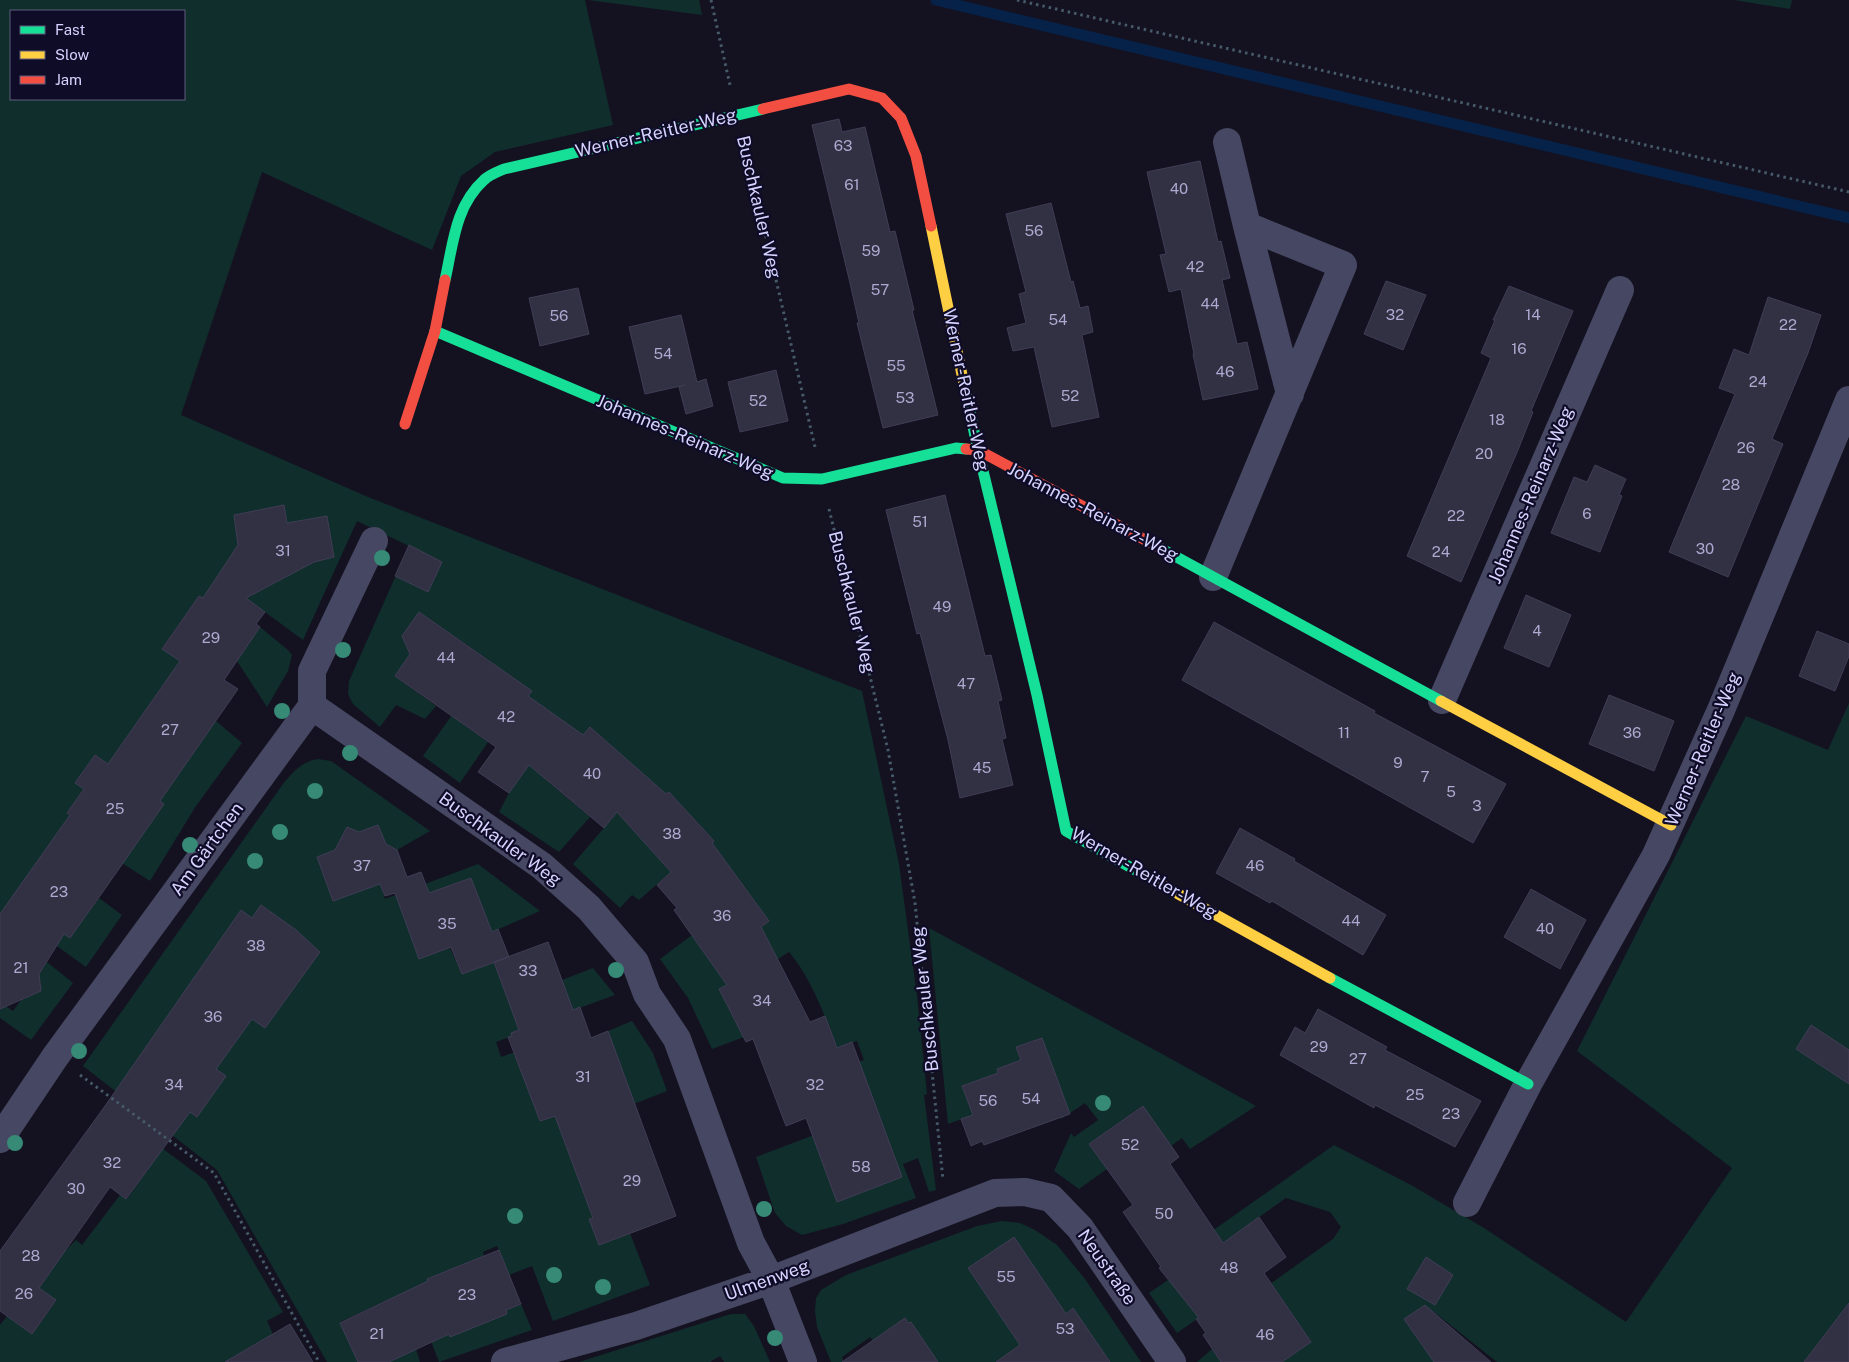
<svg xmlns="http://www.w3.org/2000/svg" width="1849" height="1362" viewBox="0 0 1849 1362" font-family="'Public Sans',sans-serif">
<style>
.green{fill:#102e2c;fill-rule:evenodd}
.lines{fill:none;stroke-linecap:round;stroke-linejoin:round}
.stream{stroke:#072248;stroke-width:11}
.building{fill:#323043;stroke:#403d56}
.path{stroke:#465a69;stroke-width:3;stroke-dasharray:2.5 4;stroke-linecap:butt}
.street{stroke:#464762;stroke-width:28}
.fast{stroke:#16e098;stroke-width:11}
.slow{stroke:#ffcf43;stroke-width:11}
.jam{stroke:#f24e42;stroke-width:11}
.tree{fill:#368a76}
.labels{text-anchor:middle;stroke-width:4.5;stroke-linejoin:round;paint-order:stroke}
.number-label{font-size:15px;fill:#acaad0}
.street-label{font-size:18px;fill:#d5d3ff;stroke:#0f0c27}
</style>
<rect width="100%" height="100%" fill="#141221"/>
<!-- green -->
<path class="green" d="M0,0H585L613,125L495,152L461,176L432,250L262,172L181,415L368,497L862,691L899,864L917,996L927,1094L924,1095L936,1190L929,1192L918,1158L903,1164L916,1198L843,1224L802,1235L786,1226L775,1213L756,1157L877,1111L871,1094L855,1100L845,1066L864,1060L857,1041L836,1049L823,1033L831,1030C819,1003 808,974 789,952L778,959L720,989L744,1037L712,1049L688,998L660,959L692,935L712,963L769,921L731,869L678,907L667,897L698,868L692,861L714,841L669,792L631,827L671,872L639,900L632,895L620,908L573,864L620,809L545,779L590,817L559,852L499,812L509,793L537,754L461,723L488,742L460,783L423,756L495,654L490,661L419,612L403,636L410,654L395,676L436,706L425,719L396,705L380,727L353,704L348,694L349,681L409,546L357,521L303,640L243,596L203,599L199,596L162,648L202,677L163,685L126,739L216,721L242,743L196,806L150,881L122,863L164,804L95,755L76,782L84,789L67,813L97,835L12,897L70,938L99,898L122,915L86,967L47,939L0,922ZM11,11H184V99H11Z
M588,0H699L702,15Z
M1734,0H1792L1790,9Z
M260,627L288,650L292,655L288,671L267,707L237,661Z
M1849,703V1303L1824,1336L1849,1356V1362H1497L1434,1312L1423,1306L1405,1319L1442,1362H1282L1311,1342L1274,1287L1266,1293L1263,1289L1333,1239L1341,1227L1330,1212L1286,1198L1197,1261L1188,1248L1334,1145L1411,1185L1484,1228L1626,1322L1732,1168L1577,1051L1746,716L1828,750Z
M318,759L331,761L430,831L397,850L386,844L378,826L359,832L347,827L335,850L317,857L379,884L381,886L385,899L478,864L540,911L492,932L471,878L418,897L403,916L419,958L450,948L462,974L494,962L514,1016L568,996L562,980L593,968L615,995L511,1033L512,1036L496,1042L501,1057L518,1051L530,1094L540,1121L629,1088L608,1031L632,1021L653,1053L667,1091L631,1105L640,1133L571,1159L593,1218L589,1219L599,1245L630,1233L650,1285L553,1321L532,1266L509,1275L497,1246L483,1252L484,1256L427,1279L450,1336L507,1314L506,1310L521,1304L532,1330L439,1362L430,1338L392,1298L340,1322L358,1362H327L217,1170L83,1066L283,784C293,772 301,762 318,759Z
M929,928L1164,1055L1256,1106L1190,1149L1182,1138L1171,1146L1142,1106L1089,1144L1107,1169L1079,1189L1054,1171L1071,1133L1074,1137L1098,1120L1085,1103L1061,1119L1041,1038L1016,1047L1021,1060L997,1069L998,1073L962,1086L973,1115L948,1124Z
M47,962L73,983L31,1040L0,1018V1002L13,1011L21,1000L41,991L39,974Z
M130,1124L206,1181L283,1312L267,1321L273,1334L247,1349L243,1362H0V1325L7,1316L32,1334L56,1301L39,1288L64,1252L76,1240L82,1245L120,1195L127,1199L151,1165Z
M1002,1221L1020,1223L1035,1230L1057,1245L1085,1279L1141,1362H935L911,1322L908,1323L905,1319L873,1341L870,1337L842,1357L844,1362H831L817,1327L815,1311L816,1298L821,1290L846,1275L977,1226Z
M1177,1274L1204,1314L1177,1333L1149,1293Z
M731,1314H745L754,1326L770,1362H724L720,1356L710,1362H579Z
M416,1349L420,1362H389Z
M1212,1349L1221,1362H1197Z"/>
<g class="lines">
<!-- stream -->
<path class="stream" d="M936,0L1849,218"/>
</g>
<!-- building -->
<path class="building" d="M839,119L842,132L865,127L890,232L895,231L914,310H912L938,415L883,428L857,323H859L850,283L812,125Z
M1200,161L1218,242L1221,241L1230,278L1222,280L1237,344L1247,342L1258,389L1203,400L1193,354H1194L1181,289L1169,292L1160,255L1166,254L1147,172Z
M1051,203L1071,282L1073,281L1080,308L1088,306L1093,332L1082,335L1099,417L1052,427L1034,347L1013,351L1007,328L1026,323L1019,294L1026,292L1006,214Z
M1386,281L1426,295L1403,350L1364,334Z
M1509,286L1573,311L1531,411L1533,412L1518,450L1461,582L1407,556L1491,358L1481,353L1495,320H1493Z
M578,288L589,334L540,346L529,298Z
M1768,297L1821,315L1808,353L1772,439L1783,444L1728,577L1669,552L1735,394L1719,388L1734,349L1749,355Z
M681,315L697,382L706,379L713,406L686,414L679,387L685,385L645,394L629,327Z
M776,370L788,421L740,432L728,382Z
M1595,465L1626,479L1619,495L1622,496L1600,552L1551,533L1574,477L1587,482Z
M945,495L985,656L991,655L1002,700L998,701L1006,738L1002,739L1013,785L960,798L948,740L920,633L917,634L886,510Z
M284,505L287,523L327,516L334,557L314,562L246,598L265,612L256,624L260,627L224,680L238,689L160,801L164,804L107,886L70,938L64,934L39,974L41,991L0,1009V914L70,815L67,813L84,789L75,783L95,755L108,764L180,661L162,649L199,596L203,598L238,545L234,515Z
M409,545L442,562L428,592L395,576Z
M1526,595L1571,615L1549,667L1504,648Z
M419,612L532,691L528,696L583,735L590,727L666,794L669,792L714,841L712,843L769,921L761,927L810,1022L825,1016L837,1048L852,1042L902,1177L837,1202L806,1118L786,1126L753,1039L746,1042L719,989L727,985L674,910L677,908L657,885L671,872L617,812L604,828L529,765L509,793L478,772L496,747L395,676L410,654L402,636Z
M1214,622L1375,711L1374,713L1506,784L1473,843L1182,680Z
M1817,631L1849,644V656L1835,691L1799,676Z
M1609,695L1674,721L1654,771L1589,744Z
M378,825L386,844L397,850L407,877L421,872L429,893L471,878L492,932L498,929L509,957L462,974L451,947L419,959L395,893L385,896L380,884L333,901L317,857L335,850L347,827L359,832Z
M1240,828L1295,859L1294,861L1386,915L1363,955L1272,901L1270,903L1216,873Z
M1531,889L1586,920L1560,969L1504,937Z
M261,905L296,930L320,952L265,1028L252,1019L216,1069L226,1076L197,1117L190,1112L126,1199L110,1187L39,1288L56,1300L32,1334L0,1311V1251L105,1106L241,910L252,918Z
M548,942L573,1010L580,1007L591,1038L608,1031L676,1216L599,1245L589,1219L593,1218L555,1116L540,1121L508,1037L512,1036L511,1033L519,1030L494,962Z
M1318,1009L1387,1047L1385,1050L1481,1101L1455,1147L1375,1105L1374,1108L1280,1055L1295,1027L1305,1033Z
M1811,1025L1849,1050V1084L1796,1049Z
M1042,1038L1070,1114L984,1145L982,1141L971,1146L961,1119L973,1115L962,1086L998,1073L997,1069L1021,1060L1016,1047Z
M1143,1106L1179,1157L1170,1164L1223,1243L1259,1217L1286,1257L1264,1273L1311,1342L1282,1362H1221L1203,1335L1206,1333L1196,1319L1199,1318L1159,1268L1161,1267L1123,1212L1133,1205L1089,1144Z
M1014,1237L1066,1314L1073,1308L1110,1362H996L1020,1345L968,1268Z
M499,1250L521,1304L506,1310L507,1314L450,1337L449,1334L389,1362H358L340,1323L428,1281L427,1279Z
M1426,1257L1453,1275L1435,1305L1407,1289Z
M1849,1303V1362H1804Z
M1425,1305L1455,1331L1491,1362H1434L1404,1319Z
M905,1318L908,1323L911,1322L938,1362H842Z
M290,1324L313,1362H225Z"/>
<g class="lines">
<!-- path -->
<path class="path" d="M711,0L730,85
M1017,0L1849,192
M745,147L815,447
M829,509L888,750L915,903L943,1180
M80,1075L214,1173L319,1362"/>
<!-- street -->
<path class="street" d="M1247,226L1290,394
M1213,577L1343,265L1247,226L1227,142
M1442,700L1620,290
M312,706L542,866L589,908L635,962L647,994L677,1039L751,1243L771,1280L803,1362
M0,1139L55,1057L312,706V671L374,541
M1467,1203L1528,1084L1656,855L1721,710L1849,400
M505,1362L636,1326L771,1280L995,1193L1025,1192L1051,1198L1080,1228L1172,1362"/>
<!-- fast -->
<path class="fast" d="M445,280C453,245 455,206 484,180C489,175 497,172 504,169L763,109
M435,331L783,478L822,479L956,448L966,449
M966,394L978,450L1037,695L1066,831L1153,880
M1160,548L1441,701
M1330,978L1528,1084"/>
<!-- slow -->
<path class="slow" d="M931,226L966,394
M1441,701L1671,825
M1153,880L1330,978"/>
<!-- jam -->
<path class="jam" d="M763,109L849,89L882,98L901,118L916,156L931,226
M405,424L435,331L445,280
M966,449L978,450L1160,548"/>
</g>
<!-- trees -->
<g class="tree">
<circle cx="382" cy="558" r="8"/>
<circle cx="343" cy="650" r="8"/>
<circle cx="282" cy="711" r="8"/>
<circle cx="350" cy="753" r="8"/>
<circle cx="315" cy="791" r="8"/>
<circle cx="280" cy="832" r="8"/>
<circle cx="190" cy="845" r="8"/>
<circle cx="255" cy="861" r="8"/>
<circle cx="616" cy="970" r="8"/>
<circle cx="79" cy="1051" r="8"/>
<circle cx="1103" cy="1103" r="8"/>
<circle cx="15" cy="1143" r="8"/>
<circle cx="764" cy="1209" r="8"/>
<circle cx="515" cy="1216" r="8"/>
<circle cx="554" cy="1275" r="8"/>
<circle cx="603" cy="1287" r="8"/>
<circle cx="775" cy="1338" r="8"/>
</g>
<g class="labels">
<!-- number labels -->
<g class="number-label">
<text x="843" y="151">63</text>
<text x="852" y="190">61</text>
<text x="1179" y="194">40</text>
<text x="1034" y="236">56</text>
<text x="871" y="256">59</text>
<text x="1195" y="272">42</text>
<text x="880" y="295">57</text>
<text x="1210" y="309">44</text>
<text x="1395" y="320">32</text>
<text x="1533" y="320">14</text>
<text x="559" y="321">56</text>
<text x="1058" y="325">54</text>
<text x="1788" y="330">22</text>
<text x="1519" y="354">16</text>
<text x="663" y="359">54</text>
<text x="896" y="371">55</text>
<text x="1225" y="377">46</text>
<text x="1758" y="387">24</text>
<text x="1070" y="401">52</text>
<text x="905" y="403">53</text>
<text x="758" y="406">52</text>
<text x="1497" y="425">18</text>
<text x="1746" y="453">26</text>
<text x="1484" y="459">20</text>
<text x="1731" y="490">28</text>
<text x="1587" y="519">6</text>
<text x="1456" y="521">22</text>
<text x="920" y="527">51</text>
<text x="1705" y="554">30</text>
<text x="283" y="556">31</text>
<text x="1441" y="557">24</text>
<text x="942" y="612">49</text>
<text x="1537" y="636">4</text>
<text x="211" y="643">29</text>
<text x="446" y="663">44</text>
<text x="966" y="689">47</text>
<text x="506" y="722">42</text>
<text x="170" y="735">27</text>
<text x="1344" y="738">11</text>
<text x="1632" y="738">36</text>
<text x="1398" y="768">9</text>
<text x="982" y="773">45</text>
<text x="592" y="779">40</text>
<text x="1425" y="782">7</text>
<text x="1451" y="797">5</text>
<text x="1477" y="811">3</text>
<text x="115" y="814">25</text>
<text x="672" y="839">38</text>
<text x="362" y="871">37</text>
<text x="1255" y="871">46</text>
<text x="59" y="897">23</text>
<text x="722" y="921">36</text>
<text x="1351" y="926">44</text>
<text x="447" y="929">35</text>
<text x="1545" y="934">40</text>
<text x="256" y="951">38</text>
<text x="21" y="973">21</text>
<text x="528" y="976">33</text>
<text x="762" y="1006">34</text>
<text x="213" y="1022">36</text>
<text x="1319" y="1052">29</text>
<text x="1358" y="1064">27</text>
<text x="583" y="1082">31</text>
<text x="174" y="1090">34</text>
<text x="815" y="1090">32</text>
<text x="1415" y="1100">25</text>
<text x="1031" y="1104">54</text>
<text x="988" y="1106">56</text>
<text x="1451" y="1119">23</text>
<text x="1130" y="1150">52</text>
<text x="112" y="1168">32</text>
<text x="861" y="1172">58</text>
<text x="632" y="1186">29</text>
<text x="76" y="1194">30</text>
<text x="1164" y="1219">50</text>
<text x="31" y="1261">28</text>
<text x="1229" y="1273">48</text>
<text x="1006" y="1282">55</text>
<text x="24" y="1299">26</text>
<text x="467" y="1300">23</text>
<text x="1065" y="1334">53</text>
<text x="377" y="1339">21</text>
<text x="1265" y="1340">46</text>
</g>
<!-- street labels -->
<g class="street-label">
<text transform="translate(656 133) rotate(-13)" y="6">Werner-Reitler-Weg</text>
<text transform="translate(759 207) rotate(77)" y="6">Buschkauler Weg</text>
<text transform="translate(966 390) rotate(78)" y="6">Werner-Reitler-Weg</text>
<text transform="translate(685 437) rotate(23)" y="6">Johannes-Reinarz-Weg</text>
<text transform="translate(1531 495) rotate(-67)" y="6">Johannes-Reinarz-Weg</text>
<text transform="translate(1093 512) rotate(28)" y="6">Johannes-Reinarz-Weg</text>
<text transform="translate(852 602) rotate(76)" y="6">Buschkauler Weg</text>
<text transform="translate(1703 749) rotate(-67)" y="6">Werner-Reitler-Weg</text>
<text transform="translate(500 839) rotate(36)" y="6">Buschkauler Weg</text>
<text transform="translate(207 849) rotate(-54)" y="6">Am Gärtchen</text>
<text transform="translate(1144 873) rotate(30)" y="6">Werner-Reitler-Weg</text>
<text transform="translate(925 999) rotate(-96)" y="6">Buschkauler Weg</text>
<text transform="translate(1107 1267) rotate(55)" y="6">Neustraße</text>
<text transform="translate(767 1280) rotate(-20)" y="6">Ulmenweg</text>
</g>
</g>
<!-- legend -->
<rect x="10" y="10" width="175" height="90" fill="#0f0c27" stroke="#5e5c7d"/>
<rect x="20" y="26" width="25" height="8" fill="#16e098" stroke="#5e5c7d"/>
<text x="55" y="35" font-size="15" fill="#d5d3ff">Fast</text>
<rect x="20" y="51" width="25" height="8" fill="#ffcf43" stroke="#5e5c7d"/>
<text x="55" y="60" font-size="15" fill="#d5d3ff">Slow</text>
<rect x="20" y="76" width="25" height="8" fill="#f24e42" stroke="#5e5c7d"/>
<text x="55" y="85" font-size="15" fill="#d5d3ff">Jam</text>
</svg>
